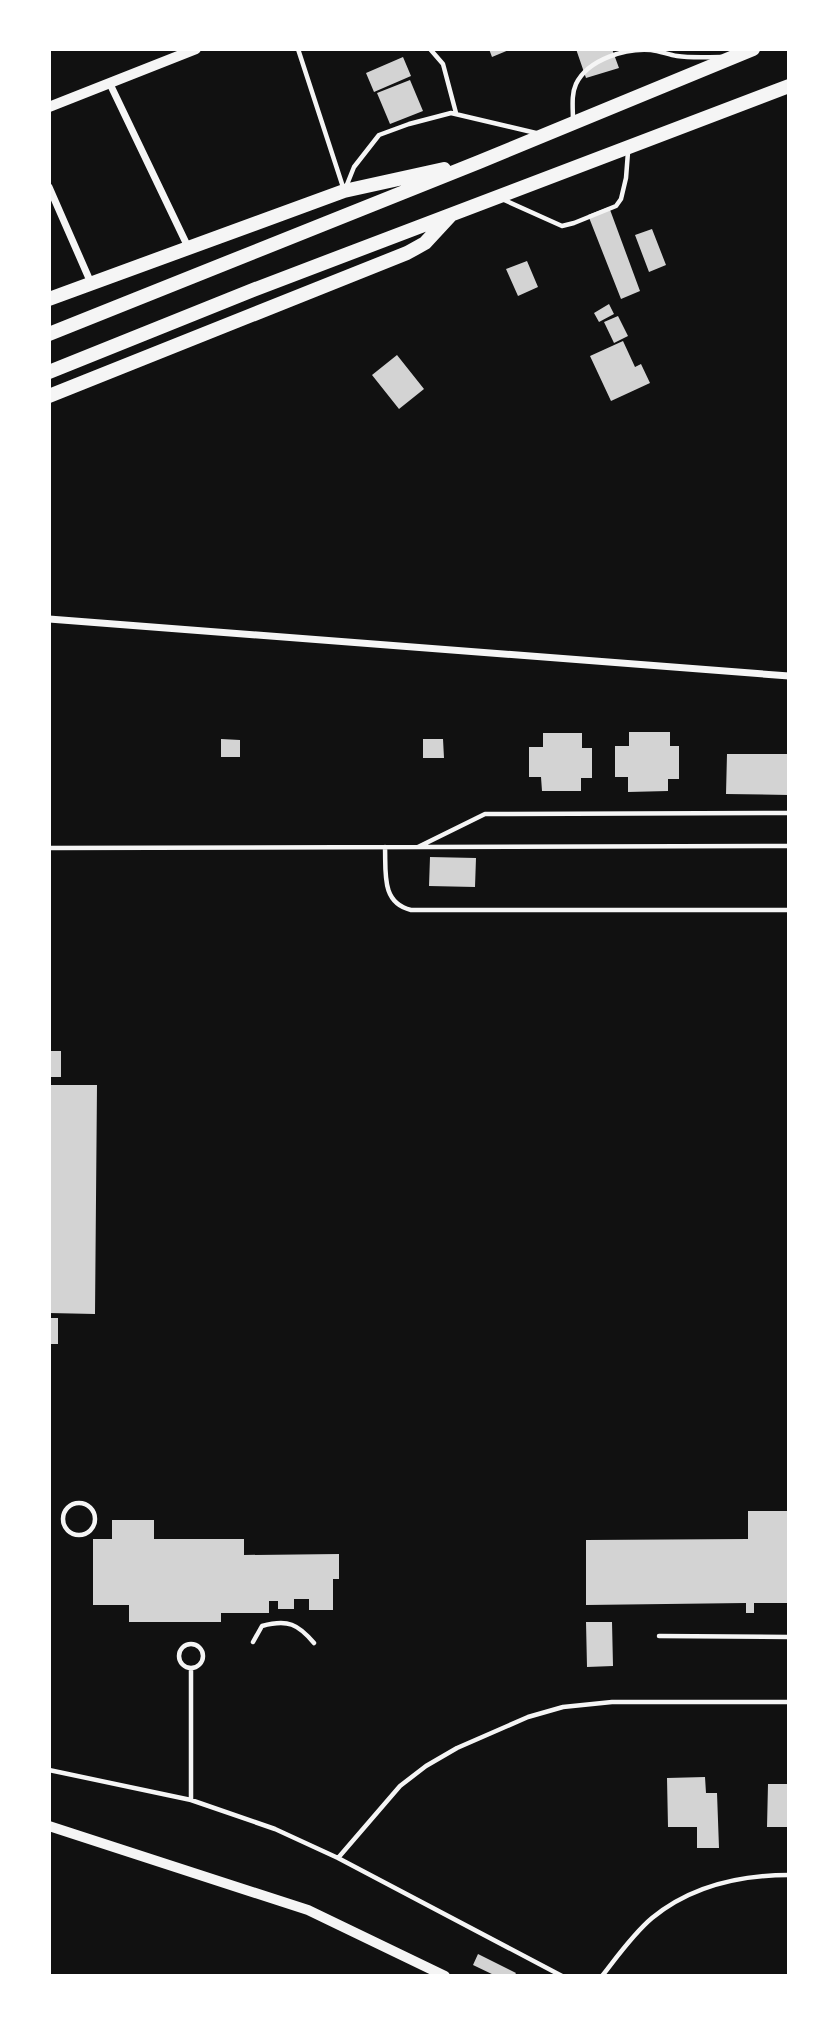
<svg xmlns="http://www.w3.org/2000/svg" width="838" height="2025" viewBox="0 0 838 2025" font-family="Ubuntu,sans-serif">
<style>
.building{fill:#d3d3d3}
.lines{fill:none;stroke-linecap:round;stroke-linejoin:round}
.service{stroke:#f5f5f5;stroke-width:4.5}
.minor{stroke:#f5f5f5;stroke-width:7}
.tertiary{stroke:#f5f5f5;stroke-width:10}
.trunk{stroke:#f5f5f5;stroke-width:14}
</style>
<rect width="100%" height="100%" fill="#111"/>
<!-- building -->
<path class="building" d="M489,49H511L492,57Z
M576,49H612L619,68L586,78Z
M403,57L411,76L374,92L366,73Z
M410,80L423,111L390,124L377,93Z
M609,207L640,291L621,299L588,215Z
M652,229L666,265L649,272L635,235Z
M527,261L538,287L518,296L506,269Z
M609,304L614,314L599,322L594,313Z
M618,316L628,336L614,343L604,322Z
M623,341L635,367L641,364L650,383L611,401L590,356Z
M397,355L424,389L399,409L372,375Z
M629,732H670V746H679V779H668V791L628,792V777H615V746H629Z
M543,733H582V748H592V778H581V791H542L541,777H529V747H543Z
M221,739L240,740V757H221Z
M423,739H443L444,758H423Z
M727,754H789V795L726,794Z
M430,857L476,858L475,887L429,886Z
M49,1051H61V1077H49Z
M49,1085H97L95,1314L49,1313Z
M49,1318H58V1344H49Z
M748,1511H789V1603H754V1613H746V1603L586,1605V1540L748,1539Z
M112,1520H154V1539H244V1555L339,1554V1579H333V1610H309V1599H294V1609H278V1601H269V1613H221V1622H129V1605H93V1539H112Z
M586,1622H612L613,1666L587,1667Z
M705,1777L706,1793H717L719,1848H697V1827H668L667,1778Z
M768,1784H789V1827H767Z
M478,1954L516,1973L514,1976H496L473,1965Z"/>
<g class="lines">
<!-- service -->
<path class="service" d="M298,49L343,187
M430,49L443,64L456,113
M573,121C573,108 571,95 576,84C588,59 626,48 651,50C660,51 669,55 677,56C691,58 706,57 721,57
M346,187L354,167L379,135L409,124L451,113L536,133
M502,199L562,226L574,223L616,206L621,199L626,178L628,152
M385,847C386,873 381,903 411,910H789
M418,847L485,814L789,813
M49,848L789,846
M63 1519a16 16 0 1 1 32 0a16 16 0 1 1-32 0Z
M659,1636L789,1637
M253,1642L262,1626C288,1619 298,1624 314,1643
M179 1656a12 12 0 1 1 24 0a12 12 0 1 1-24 0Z
M49,1770L191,1800L275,1829L338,1858L562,1976
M191,1800V1668
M338,1858L400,1786L426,1766L457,1748L528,1717L563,1707L612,1702H789
M602,1976C617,1957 633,1934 652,1918C691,1886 739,1875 789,1875"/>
<!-- minor -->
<path class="minor" d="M110,84L188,247
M49,187L91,283
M49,619L789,676"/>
<!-- tertiary -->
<path class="tertiary" d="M49,107L196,49
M49,1826L308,1910L445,1976"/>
<!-- trunk -->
<path class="trunk" d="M49,299L344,191L444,169
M49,334L479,162L753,49
M49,372L253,290L789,86
M49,396L407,253L425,243L450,216"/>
</g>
<!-- border -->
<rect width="838" height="2025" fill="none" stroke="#ffffff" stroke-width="102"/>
</svg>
